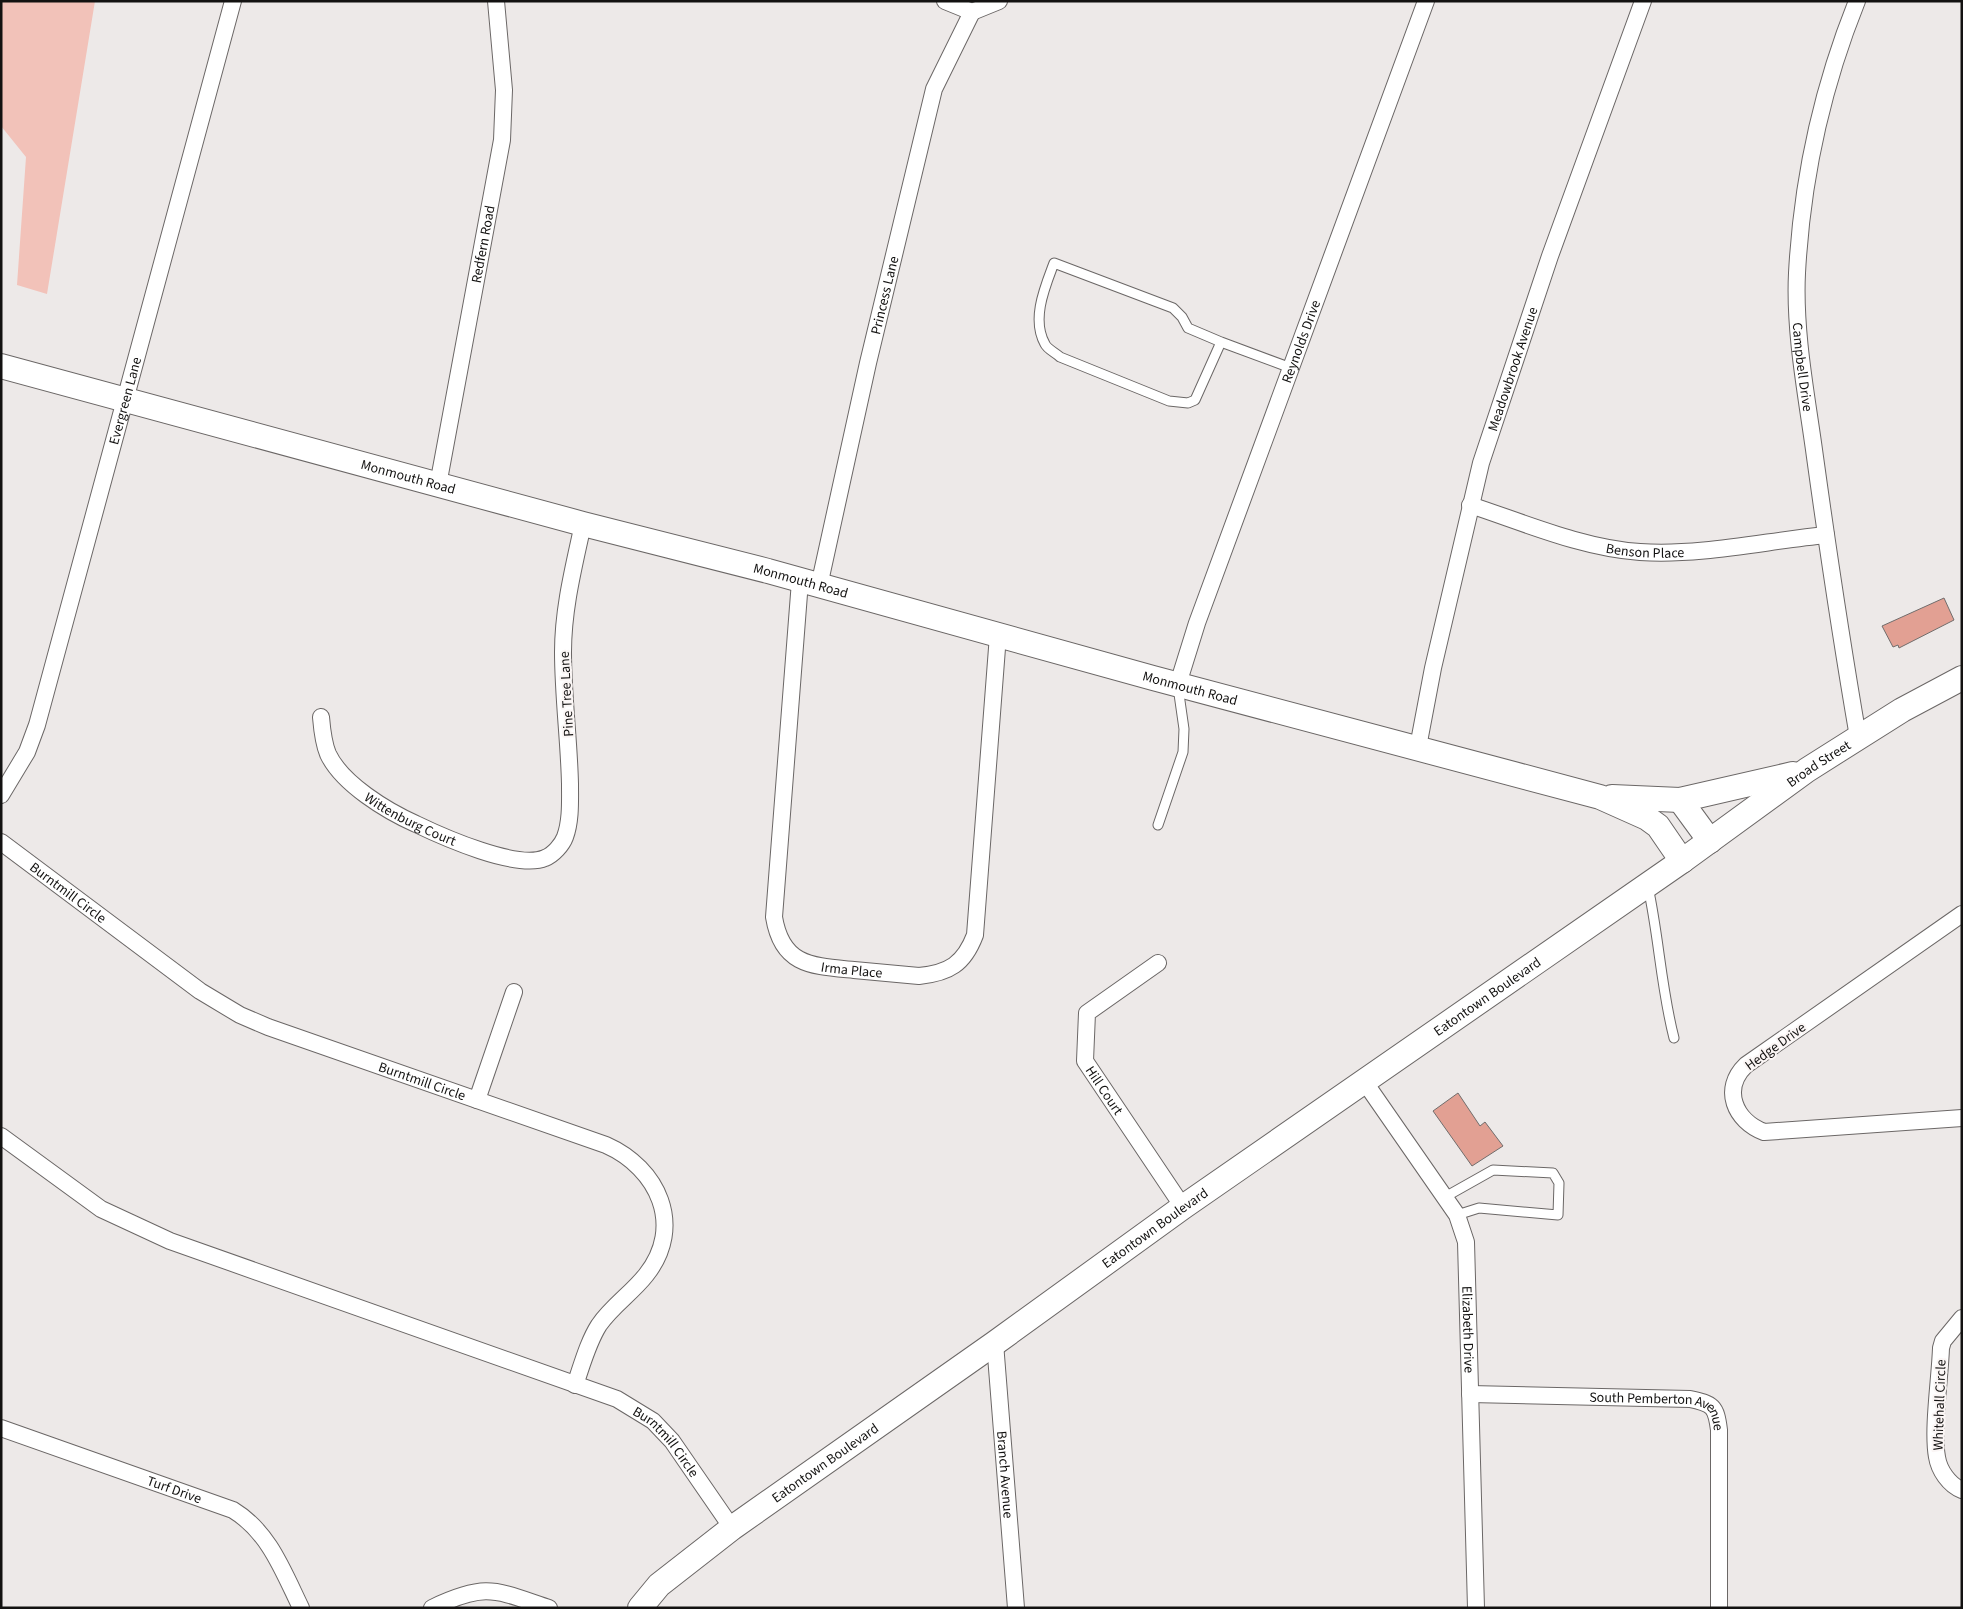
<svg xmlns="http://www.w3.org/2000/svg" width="1963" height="1609" viewBox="0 0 1963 1609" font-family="'Source Sans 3',sans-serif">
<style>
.green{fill:#f2c2b9}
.building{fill:#e2a093;stroke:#716d6c}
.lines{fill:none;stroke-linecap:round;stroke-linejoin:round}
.lane-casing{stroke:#6b6766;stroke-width:11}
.street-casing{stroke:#6b6766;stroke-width:18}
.secondary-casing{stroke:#6b6766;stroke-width:26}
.lane{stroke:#fff;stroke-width:9}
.street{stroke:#fff;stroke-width:16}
.secondary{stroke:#fff;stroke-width:24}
.labels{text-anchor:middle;stroke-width:4;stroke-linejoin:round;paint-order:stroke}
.street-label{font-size:14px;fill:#131211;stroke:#fbf6f5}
</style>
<rect width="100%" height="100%" fill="#ede9e8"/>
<!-- green -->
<path class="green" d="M1,1H95L47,294L17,285L26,157L1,126Z"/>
<!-- building -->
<path class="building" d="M1944,598L1954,620L1899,648L1898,645L1893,647L1882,626Z
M1458,1093L1480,1126L1485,1122L1503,1146L1472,1166L1433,1111Z"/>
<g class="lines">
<!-- lane casing -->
<g class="lane-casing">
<path id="lane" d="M1221,342L1188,328L1182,317L1173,308L1054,263C1045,287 1031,319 1045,344C1047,349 1056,353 1060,357L1169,401L1188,403L1195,400L1221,342L1291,368
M1158,825L1183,752L1184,729L1178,687
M1648,887C1659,937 1661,988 1674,1038
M1445,1197L1493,1170L1553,1173L1559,1183L1558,1215L1479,1208L1457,1215"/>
</g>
<!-- street casing -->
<g class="street-casing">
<g id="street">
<path d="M945,1L972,12"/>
<path id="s1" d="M1857,1C1822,88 1802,179 1797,273C1794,334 1807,397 1815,457C1828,551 1842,644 1858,737"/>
<path d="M972,12L999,1"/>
<path id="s2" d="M438,485L502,140L504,90L496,1"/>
<path id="s3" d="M1470,505C1525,523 1582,548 1640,552C1702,556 1765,541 1826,535"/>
<path id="s4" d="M800,581L774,917C782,966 812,966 854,970C875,972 897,974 919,976C949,973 964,964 975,935L998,635"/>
<path id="s5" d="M819,586L868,363L934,89L972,12"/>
<path id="s6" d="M1178,684L1197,623L1426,1"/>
<path id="s7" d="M321,717C322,729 323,742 328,754C342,784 387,811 416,824C443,837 517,870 545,858C553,855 562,845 565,837C571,821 570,801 570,784C569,740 563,696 563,652C563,608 574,566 583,524"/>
<path id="s8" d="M1418,747L1433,668L1481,463L1550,256L1643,1"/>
<path id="s9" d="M1,795L27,752L37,725L233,1"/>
<path id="s10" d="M1,842L200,991L240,1015L268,1027L606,1145C658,1168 685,1226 646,1275C632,1293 612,1306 599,1325C588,1342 582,1365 575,1385"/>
<path d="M1962,914L1746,1065C1721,1089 1735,1121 1764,1132L1962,1118"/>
<path id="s11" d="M1158,963L1087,1013L1085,1061L1183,1207"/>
<path id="s12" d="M1364,1081L1457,1215L1466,1242L1476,1608"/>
<path d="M477,1100L514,992"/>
<path id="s13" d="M1,1136L101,1209L170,1241L617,1399L653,1421L672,1441L732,1528"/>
<path d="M1962,1318L1943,1341L1941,1348C1940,1378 1932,1430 1937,1457C1939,1470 1949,1485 1962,1490"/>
<path id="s14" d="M995,1343L1016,1608"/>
<path id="s15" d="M1470,1394L1690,1399C1713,1404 1716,1406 1719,1430V1608"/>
<path id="s16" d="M1,1428L233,1510C269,1532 283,1571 301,1608"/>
<path d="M432,1608C486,1582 495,1590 549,1608"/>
</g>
</g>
<!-- secondary casing -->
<g class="secondary-casing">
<g id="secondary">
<path id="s17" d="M1,366L583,524L768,571L1153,678L1600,797L1647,818L1658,826L1682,861"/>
<path d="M1612,797L1680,800L1793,774"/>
<path d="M1680,800L1710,841"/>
<path id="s18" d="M640,1608L659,1585L732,1528L995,1343L1183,1207L1682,861L1807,770L1902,710L1962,678"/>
</g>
</g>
<!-- lane -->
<use href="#lane" class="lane"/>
<!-- street -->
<use href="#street" class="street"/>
<!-- secondary -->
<use href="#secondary" class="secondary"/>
</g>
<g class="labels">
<!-- street labels -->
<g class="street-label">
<text dy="5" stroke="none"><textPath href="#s2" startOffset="245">Redfern Road</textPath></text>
<text dy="5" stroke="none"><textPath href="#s5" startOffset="298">Princess Lane</textPath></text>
<text dy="5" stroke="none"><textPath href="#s6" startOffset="364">Reynolds Drive</textPath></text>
<text dy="5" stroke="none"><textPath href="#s1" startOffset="374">Campbell Drive</textPath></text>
<text dy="5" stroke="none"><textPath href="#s8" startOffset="390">Meadowbrook Avenue</textPath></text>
<text dy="5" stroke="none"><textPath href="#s9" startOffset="415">Evergreen Lane</textPath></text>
<text dy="5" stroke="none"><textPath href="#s17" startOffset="422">Monmouth Road</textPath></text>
<text dy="5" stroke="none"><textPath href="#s3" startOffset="182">Benson Place</textPath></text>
<text dy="5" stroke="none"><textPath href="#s17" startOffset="828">Monmouth Road</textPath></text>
<text dy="5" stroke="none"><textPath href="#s17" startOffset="1232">Monmouth Road</textPath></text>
<text transform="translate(566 694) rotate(-93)" y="5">Pine Tree Lane</text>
<text dy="5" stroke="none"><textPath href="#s18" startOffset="1451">Broad Street</textPath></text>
<text dy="5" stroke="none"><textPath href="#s7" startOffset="145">Wittenburg Court</textPath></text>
<text dy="5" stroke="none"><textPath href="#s10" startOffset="84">Burntmill Circle</textPath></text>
<text dy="5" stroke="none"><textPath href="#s4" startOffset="442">Irma Place</textPath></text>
<text dy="5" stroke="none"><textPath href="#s18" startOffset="1046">Eatontown Boulevard</textPath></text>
<text transform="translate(1775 1046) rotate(-36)" y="5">Hedge Drive</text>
<text dy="5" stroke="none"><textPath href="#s10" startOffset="489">Burntmill Circle</textPath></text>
<text dy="5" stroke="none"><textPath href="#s11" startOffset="170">Hill Court</textPath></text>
<text dy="5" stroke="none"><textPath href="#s18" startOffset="641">Eatontown Boulevard</textPath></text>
<text dy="5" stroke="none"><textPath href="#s12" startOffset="279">Elizabeth Drive</textPath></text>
<text transform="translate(1939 1405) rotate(-88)" y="5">Whitehall Circle</text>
<text dy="5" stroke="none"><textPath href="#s15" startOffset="194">South Pemberton Avenue</textPath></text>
<text dy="5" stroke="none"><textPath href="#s13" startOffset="740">Burntmill Circle</textPath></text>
<text dy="5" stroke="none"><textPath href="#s18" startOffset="236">Eatontown Boulevard</textPath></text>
<text dy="5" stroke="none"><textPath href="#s14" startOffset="132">Branch Avenue</textPath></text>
<text dy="5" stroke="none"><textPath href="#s16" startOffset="184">Turf Drive</textPath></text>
</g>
</g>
<!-- border -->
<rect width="1963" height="1609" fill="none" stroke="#131211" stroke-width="5"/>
</svg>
